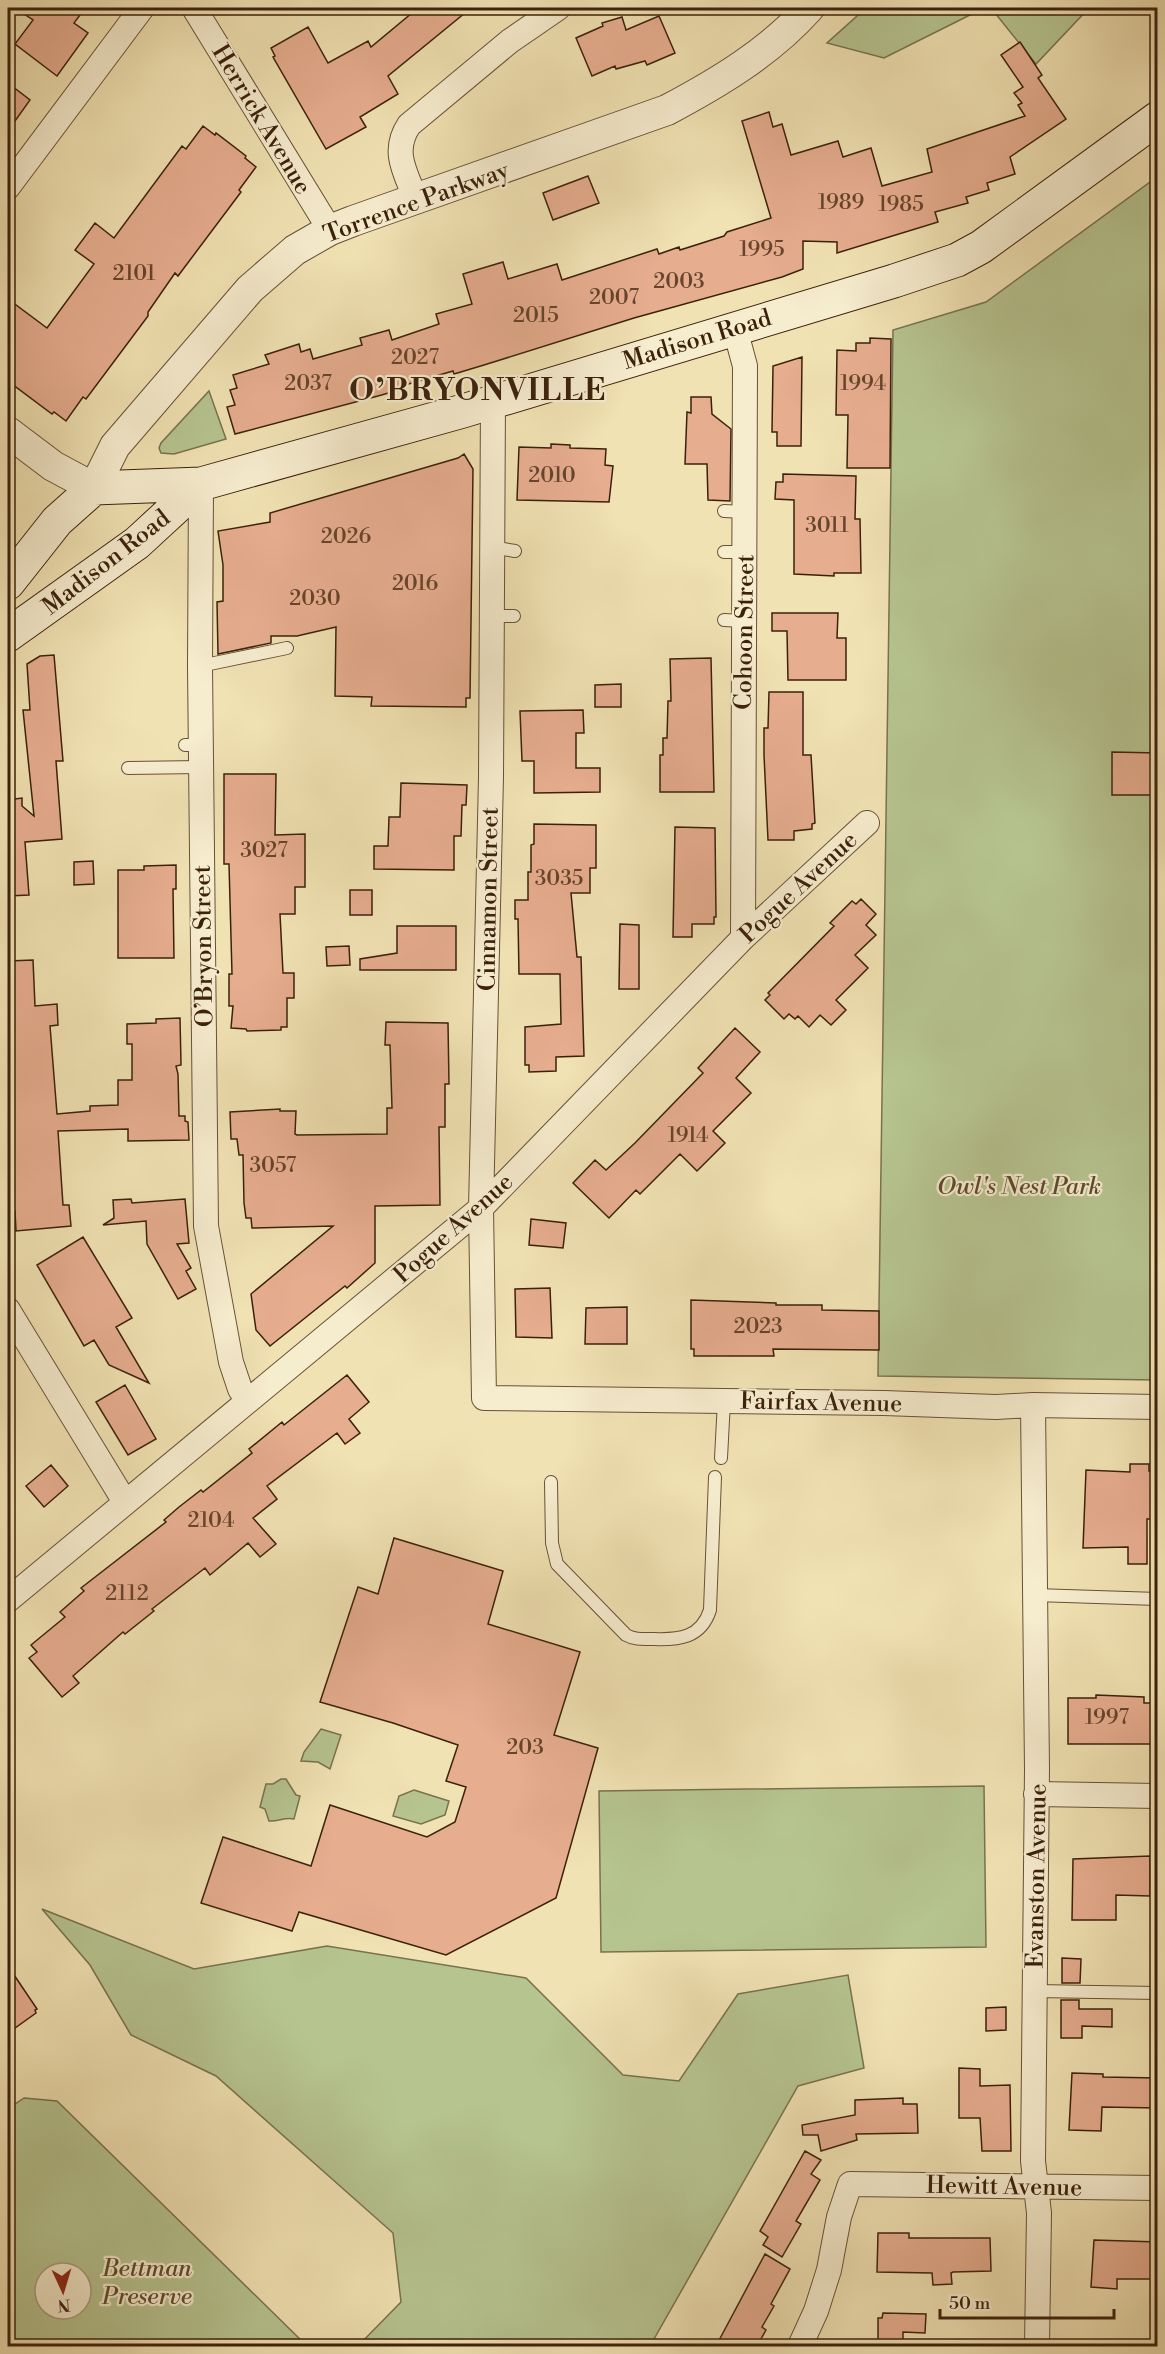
<svg xmlns="http://www.w3.org/2000/svg" width="1165" height="2354" viewBox="0 0 1165 2354" font-family="'Libre Bodoni',serif">
<style>
.green{fill:#b6c490;stroke:#78724e;stroke-width:1.5;fill-rule:evenodd}
.building{fill:#e6ad8f;stroke:#3b210c;stroke-width:1.5}
.lines{fill:none;stroke-linecap:round;stroke-linejoin:round}
.service-casing{stroke:#685136;stroke-width:14}
.minor-casing{stroke:#685136;stroke-width:26}
.tertiary-casing{stroke:#685136;stroke-width:32}
.secondary-casing{stroke:#3b210c;stroke-width:35}
.service{stroke:#f6ecce;stroke-width:12}
.minor{stroke:#f6ecce;stroke-width:24}
.tertiary{stroke:#f6ecce;stroke-width:30}
.secondary{stroke:#f6ecce;stroke-width:33}
.labels{text-anchor:middle;stroke-width:4.5;stroke-linejoin:round;paint-order:stroke}
.number-label{font-size:21px;fill:#66442d}
.street-label{font-size:24px;fill:#3b210c;stroke:#f6ecce}
.park-label{font-size:24px;font-style:italic;fill:#5a4a2d;stroke:#f6ecce}
.district-label{font-size:30px;font-weight:bold;letter-spacing:1.5px;fill:#3b210c;stroke:#f6ecce}
</style>
<rect width="100%" height="100%" fill="#f1e2b3"/>
<filter id="stains"><feTurbulence type="fractalNoise" baseFrequency=".00333" numOctaves="4"/><feColorMatrix values="0 0 0 0 .2 0 0 0 0 .09 0 0 0 0 .02 0 0 0 .5 -.17"/></filter>
<radialGradient id="worn" r=".72"><stop offset=".6" stop-color="#630" stop-opacity="0"/><stop offset="1" stop-color="#630" stop-opacity=".3"/></radialGradient>
<!-- green -->
<path class="green" d="M866,8H984L884,58L827,43Z
M991,8H1089L1036,64Z
M1157,177V1380L878,1376L893,330L986,302Z
M209,391L226,439L174,454L161,453L159,448L161,443Z
M321,1729L341,1735L330,1769L318,1762L301,1761L304,1752Z
M281,1779H286L296,1795L300,1796L294,1819C284,1817 278,1822 269,1821L265,1809L260,1807L266,1784H273Z
M984,1786L986,1947L601,1952L599,1791Z
M414,1790L449,1801L445,1815L421,1824L393,1816L399,1796Z
M42,1909L194,1969L327,1946L526,1978L623,2075L679,2081L738,1994L848,1975L864,2068L798,2086L650,2346H358L401,2302L393,2233L216,2076L131,2035L90,1965Z
M24,2098L57,2101L307,2346H8V2109ZM45,2273H81V2309H45Z"/>
<!-- building -->
<path class="building" d="M15,8H69L80,15L74,23L88,33L57,76L15,44L33,20Z
M418,8H471L388,76L398,94L360,117L366,127L326,149L273,57L275,56L271,48L308,27L328,63L368,41L371,47Z
M659,16L675,53L647,65L645,61L616,69L615,66L592,76L576,38L603,26L602,23L622,17L626,30Z
M1020,42L1042,75L1038,78L1066,119L1010,157L1015,174L987,183L989,190L966,197L968,203L935,212L938,222L837,253V242L803,241V269L782,277L634,318L484,365L454,374L453,371L405,385L406,388L378,396L235,434L227,407L235,405L230,390L237,388L233,375L269,364L265,355L299,344L301,352L310,349L313,359L362,345L360,338L389,330L392,340L439,324L436,314L472,304L463,274L503,262L508,279L557,264L562,280L657,249L659,254L679,247L680,250L724,236L727,232L771,218L742,121L769,112L773,127L782,124L791,155L838,141L843,157L871,148L882,186L932,172L927,149L1025,116L1018,105L1022,103L1014,93L1023,87L1001,55Z
M8,83L30,100L8,131Z
M203,126L215,135L216,133L246,156L245,158L256,167L239,190L241,192L178,276L175,273L148,312V316L86,399L83,397L66,421L54,412L52,414L8,381V299L47,328L94,264L75,250L95,223L114,238L182,146L186,149Z
M588,176L599,203L553,220L543,193Z
M870,338L891,339L890,468H847L848,415H836L837,350L856,351V343H870Z
M802,357L801,446H777V432H772L773,366Z
M691,397H711L712,414L731,429L730,501L708,500L707,464H685L687,412L691,413Z
M551,444L570,445V448L606,449L605,465L613,466L609,502L517,500L519,447L551,448Z
M464,454L473,469L470,698H466V707L371,706L372,697L335,696L336,627L297,636H271V643L218,654L217,602L223,601V565L218,531L270,522V513L458,458Z
M783,474L856,476L855,519H860L861,573H834V576L794,574V500L775,499L776,482H783Z
M772,613H838L837,638H846V680H788L787,631H772Z
M54,655L63,761H56L62,839L25,842L29,895L8,896V792L15,799L22,798V806L34,816L23,710H30L27,664L40,656Z
M711,658L714,792H660V755H663V738H667L668,701H671L670,659Z
M621,684V707H595V685Z
M769,692H803V755H811L815,823L812,824V829L794,831V840H768L764,755V728H768Z
M583,710L584,733H576V768H600V792L534,793V761H522L520,711Z
M1112,752L1158,753V795H1112Z
M224,774H276L275,835L305,834V887H295V914H280L283,973H294V998H287V1027H281V1030L247,1031L246,1029L231,1028L233,1006H229V974H232L229,864H224Z
M401,783L467,785L466,805H462L461,836H454V870L374,869V846H388L389,817H400Z
M534,824L596,825V868H590V893H571L577,957H581L584,1056L556,1057V1071L529,1072V1065H525V1027L561,1024L560,974H519L518,919H515V900H528V872H531V845L534,844Z
M675,827L715,828L716,917H714V924H692V937H673Z
M93,861L94,884L74,885V862Z
M176,865V889H173L174,958H118V870H144V866Z
M350,890H372V915H350Z
M861,899L876,914L866,925L876,935L855,955L868,968L836,1000L846,1010L831,1025L820,1015L809,1027L798,1016L795,1019L789,1014L784,1019L765,1000L770,995L768,993L834,926L830,923L852,901L856,904Z
M620,924L639,925V989H619Z
M397,926H456V970H360V959L397,953Z
M349,946L350,965L327,966L326,947Z
M33,960L35,1006L57,1004L58,1025L50,1026L57,1114L90,1111V1106L118,1105V1080H132V1044H127V1024L156,1023V1019L180,1018L181,1065L176,1066L178,1074L179,1116H185V1121L188,1122L189,1140L128,1141V1129L58,1131L63,1205H69L71,1226L16,1231L15,1211H8V961Z
M386,1022L448,1023L449,1084H445V1127H439L440,1205L375,1206V1263L347,1288L345,1286L270,1346L256,1330L251,1294L333,1226L252,1228L251,1218H246L244,1203L243,1155H239L237,1139H231L230,1112L280,1109V1111H296L295,1134L297,1135L387,1134V1108H392L390,1045H385Z
M735,1028L760,1052L736,1078L751,1093L713,1131L725,1143L697,1171L680,1154L640,1194L636,1190L609,1218L573,1183L595,1160L606,1170L635,1143L703,1073L698,1068Z
M131,1199L132,1203L185,1199L189,1243L177,1244L191,1268L186,1271L196,1289L178,1299L147,1244L146,1221L103,1225L114,1218L113,1200Z
M531,1219L566,1223L563,1248L529,1245Z
M83,1237L132,1318L116,1327L149,1383L109,1365L94,1340L84,1346L37,1265Z
M550,1288L552,1338L516,1337L515,1289Z
M691,1300L776,1303V1305H822V1310L879,1311V1350L773,1349L774,1356H694V1349H691Z
M627,1307V1344H585L586,1308Z
M347,1375L369,1402L349,1419L360,1433L345,1444L337,1433L267,1486L277,1499L253,1518L276,1544L260,1557L248,1543L210,1575L205,1568L152,1609L154,1611L125,1634L123,1632L73,1676L79,1683L62,1697L29,1658L37,1652L31,1645L65,1617L60,1612L84,1591L81,1588L166,1522L164,1520L179,1507L201,1490L203,1492L252,1453L249,1449L282,1422L284,1425Z
M125,1385L156,1439L128,1455L96,1402Z
M1130,1464H1149V1471H1158V1519H1147V1564H1128V1547L1083,1548L1086,1470L1130,1472Z
M51,1465L68,1486L44,1507L26,1486Z
M394,1538L503,1571L488,1624L580,1652L554,1735L598,1748L556,1898L446,1955L299,1912L292,1931L201,1903L223,1837L311,1866L330,1805L427,1837L455,1822L466,1787L446,1781L458,1745L393,1723L320,1702L358,1587L378,1594Z
M1096,1695L1144,1697V1703H1158V1744H1068V1698H1096Z
M1150,1856V1896L1116,1895V1920H1072L1073,1859Z
M1062,1958L1081,1959L1080,1983H1062Z
M8,1966L37,2009L35,2010L36,2013L8,2033Z
M1061,2000H1079V2009H1112V2027L1082,2026V2038H1061Z
M1006,2007V2030L986,2031V2008Z
M959,2068L980,2069V2086L1010,2085L1011,2151H982L980,2118H959Z
M1072,2073L1103,2074V2077L1158,2078V2108L1102,2107L1101,2131L1069,2130Z
M903,2098V2104H917L918,2133L856,2134L857,2140L821,2151L818,2135H803L802,2125L855,2115V2100Z
M805,2151L821,2160L811,2174L820,2180L796,2221L801,2224L782,2257L763,2245L768,2237L760,2231Z
M878,2233H909V2238H990L991,2271L953,2272L951,2273L952,2284L933,2285L932,2273L877,2272Z
M1094,2240L1158,2242V2279H1117V2289L1091,2287Z
M765,2254L790,2269L771,2304L774,2306L762,2327L766,2330L757,2346H716Z
M883,2313L926,2314L925,2333L903,2332V2346H878V2318H882Z"/>
<g class="lines">
<!-- service casing -->
<g class="service-casing">
<path id="service" d="M724,511L745,512
M491,547L515,551
M724,552H745
M490,616H514
M724,620L744,621
M200,666L287,648
M185,745H200
M128,768L201,767
M721,1458L724,1401
M551,1482L552,1543L557,1564L626,1635C635,1640 643,1639 653,1639C679,1640 701,1638 710,1610L715,1477
M1035,1595L1158,1599
M1034,1991L1158,1993"/>
</g>
<!-- minor casing -->
<g class="minor-casing">
<path id="minor" d="M194,8L330,230
M8,187L142,8
M416,200C406,173 391,152 409,125L510,41L558,8
M735,329L745,366L743,938
M493,400L491,777L481,1208L484,1398L884,1403L996,1407L1033,1405L1158,1407
M201,484L200,666L206,1226L231,1362L240,1389L248,1401
M8,1310L125,1502
M1033,1405L1037,1769L1033,2161L1039,2213L1037,2346
M8,1600L481,1208L743,938L867,823
M1036,1794L1158,1796
M800,2346L816,2311L829,2270L839,2217L850,2184L1158,2188"/>
</g>
<!-- tertiary casing -->
<g class="tertiary-casing">
<path id="tertiary" d="M8,432L53,466L94,488L115,446L250,289L295,250L330,230L353,221L667,110C718,83 770,52 809,8"/>
</g>
<!-- secondary casing -->
<g class="secondary-casing">
<path id="secondary" d="M8,583L57,521L94,488L201,484L463,411L894,281L957,260L981,247L1158,118
M8,635L137,543L201,484"/>
</g>
<!-- service -->
<use href="#service" class="service"/>
<!-- minor -->
<use href="#minor" class="minor"/>
<!-- tertiary -->
<use href="#tertiary" class="tertiary"/>
<!-- secondary -->
<use href="#secondary" class="secondary"/>
</g>
<g class="labels">
<!-- number labels -->
<g class="number-label">
<text x="841" y="209">1989</text>
<text x="901" y="211">1985</text>
<text x="762" y="256">1995</text>
<text x="134" y="280">2101</text>
<text x="679" y="288">2003</text>
<text x="614" y="304">2007</text>
<text x="536" y="322">2015</text>
<text x="415" y="364">2027</text>
<text x="308" y="390">2037</text>
<text x="863" y="390">1994</text>
<text x="552" y="482">2010</text>
<text x="827" y="532">3011</text>
<text x="346" y="543">2026</text>
<text x="415" y="590">2016</text>
<text x="315" y="605">2030</text>
<text x="264" y="857">3027</text>
<text x="559" y="885">3035</text>
<text x="688" y="1142">1914</text>
<text x="273" y="1172">3057</text>
<text x="758" y="1333">2023</text>
<text x="211" y="1527">2104</text>
<text x="127" y="1600">2112</text>
<text x="1107" y="1724">1997</text>
<text x="525" y="1754">203</text>
</g>
<!-- street labels -->
<g class="street-label">
<text transform="translate(262 119) rotate(59)" y="8">Herrick Avenue</text>
<text transform="translate(416 202) rotate(-20)" y="8">Torrence Parkway</text>
<text transform="translate(697 339) rotate(-17)" y="8">Madison Road</text>
<text transform="translate(106 562) rotate(-38)" y="8">Madison Road</text>
<text transform="translate(744 632) rotate(-89)" y="8">Cohoon Street</text>
<text transform="translate(798 887) rotate(-43)" y="8">Pogue Avenue</text>
<text transform="translate(488 899) rotate(-89)" y="8">Cinnamon Street</text>
<text transform="translate(203 946) rotate(-91)" y="8">O’Bryon Street</text>
<text transform="translate(453 1228) rotate(-42)" y="8">Pogue Avenue</text>
<text transform="translate(821 1402) rotate(1)" y="8">Fairfax Avenue</text>
<text transform="translate(1036 1876) rotate(-89)" y="8">Evanston Avenue</text>
<text transform="translate(1004 2186) rotate(1)" y="8">Hewitt Avenue</text>
</g>
<!-- park labels -->
<g class="park-label">
<text x="1019" y="1194">Owl's Nest Park</text>
<text x="147" y="2276">Bettman<tspan x="147" dy="28">Preserve</tspan></text>
</g>
<!-- district labels -->
<g class="district-label">
<text x="478" y="400">O’BRYONVILLE</text>
</g>
</g>
<!-- margin -->
<rect width="1165" height="2354" fill="none" stroke="#f1e2b3" stroke-width="30"/>
<rect x="9" y="9" width="1147" height="2336" fill="none" stroke="#3b210c" stroke-width="3"/>
<rect x="15" y="15" width="1135" height="2324" fill="none" stroke="#3b210c" stroke-width="1.5"/>
<!-- north arrow -->
<g transform="translate(63 2291) rotate(176)"><circle r="28" fill="#f6ecce" stroke="#ab9b80" stroke-width="1.5"/>
<path d="M0-4.5L10 22L0 15L-10 22Z" fill="#8f2418"/>
<text y="-9" font-size="16" font-weight="bold" text-anchor="middle" fill="#3b210c">N</text>
</g>
<!-- scale -->
<path d="M940 2309v9h174v-9" fill="none" stroke="#3b210c" stroke-width="3"/>
<text x="949" y="2309" font-size="18" fill="#3b210c" stroke="#f6ecce" stroke-width="4.5" paint-order="stroke">50 m</text>
<rect width="100%" height="100%" filter="url(#stains)"/>
<rect width="100%" height="100%" fill="url(#worn)"/>
</svg>
